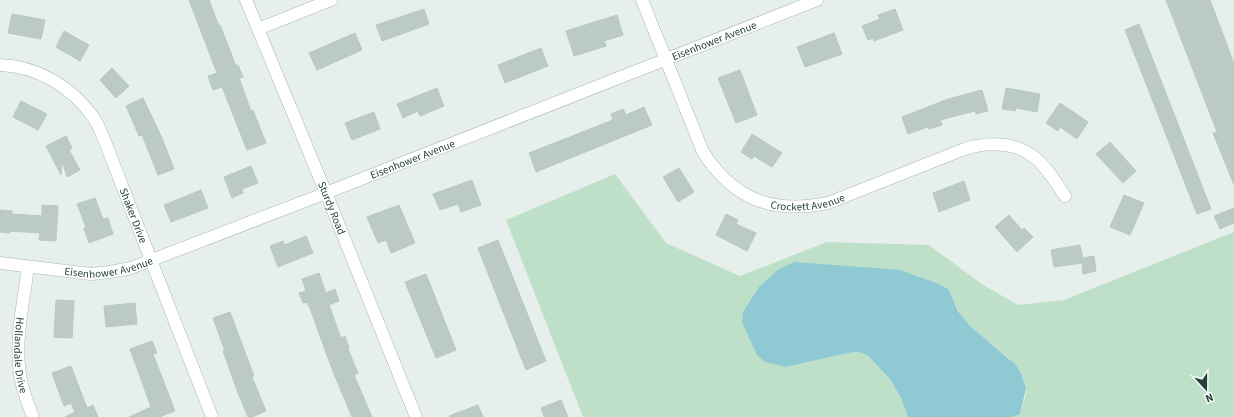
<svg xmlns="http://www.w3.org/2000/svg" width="1234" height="417" viewBox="0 0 1234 417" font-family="'Source Sans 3',sans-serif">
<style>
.green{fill:#bfe0c8}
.water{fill:#8ec9d4}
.building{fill:#bbcac4;stroke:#b8c9c2}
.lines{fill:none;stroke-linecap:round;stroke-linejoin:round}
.minor-casing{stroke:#a8b8b2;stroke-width:13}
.minor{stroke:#fff;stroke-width:12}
.labels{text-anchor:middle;stroke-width:3.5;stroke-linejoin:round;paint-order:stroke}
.street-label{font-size:11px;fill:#24423a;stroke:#f7fbf9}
</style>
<rect width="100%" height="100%" fill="#e6efeb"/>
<!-- green -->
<path class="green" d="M615,174L666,243L740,276L827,242L929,245L983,285L1018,305L1064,300L1234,232V417H1013L1020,414C1022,406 1027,395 1026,387C1020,358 990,346 971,327C960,317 955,303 949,290L786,367L848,353L858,352L867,355L890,379L901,398L908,417H583L506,220Z"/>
<!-- water -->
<path class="water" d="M795,262L900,270L939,284L949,290L958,311L970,326L1015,364L1021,373L1026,388L1020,414L1013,417H908L901,398L890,379L867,355L858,352L848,353L786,367L765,362L757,355L742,322L743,312L759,287L779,269Z"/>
<!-- building -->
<path class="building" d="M189,0H209L219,26L220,25L236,66L238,65L243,77L239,78L251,111L253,110L266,143L247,150L222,87L213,90L208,76L217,73Z
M1166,0H1210L1229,50L1234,64V185L1213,133L1217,132Z
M424,9L429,24L382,41L376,25Z
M895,9L903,30L874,41L873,38L868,40L862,26L880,19L878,15Z
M12,14L45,20L41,39L8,33Z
M617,15L623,35L604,41L606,46L574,56L566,31Z
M1139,24L1211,209L1197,214L1125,30Z
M64,31L89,45L80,61L56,47Z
M355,33L362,50L317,70L309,53Z
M834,33L842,54L805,67L797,47Z
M541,48L548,66L505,83L498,65Z
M112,68L129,86L116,98L100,80Z
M740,70L757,115L736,123L718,78Z
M437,88L444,106L420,116L418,111L403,118L397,104Z
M1006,88L1040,94L1037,112L1016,108L1015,111L1002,109Z
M982,90L988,111L976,114L975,111L940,120L942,125L929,129L928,127L908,134L902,117L948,99Z
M143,98L162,138L174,169L158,175L142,135L139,136L126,106Z
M21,101L47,114L38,130L13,117Z
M1060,103L1088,122L1077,139L1060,127L1058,131L1046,123Z
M644,107L652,125L536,172L529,153L613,120L611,114L623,109L626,115Z
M374,112L380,129L352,140L345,123Z
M752,134L782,153L772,167L754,156L752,159L741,152Z
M66,136L72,148L69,150L80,170L67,177L62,161L61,175L46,146Z
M1110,142L1136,171L1123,183L1096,154Z
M251,166L258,183L242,189L243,193L232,198L224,177Z
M679,168L694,192L678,202L663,177Z
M472,180L481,205L461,212L458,204L440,210L433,194Z
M964,181L970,200L939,212L933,193Z
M201,190L208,208L171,222L164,205Z
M1124,195L1144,203L1130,235L1110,227Z
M95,198L103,219L108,218L113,234L89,243L84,228L86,227L77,204Z
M42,205L58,206L56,241L39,240L40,233L10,231V233L0,232V210L12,211V214L42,216Z
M399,205L415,243L391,253L386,240L378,243L367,217Z
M1234,208V223L1220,229L1214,216Z
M726,214L738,220L736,224L756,233L747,251L716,235Z
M1009,215L1022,230L1024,228L1033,237L1017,252L995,227Z
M306,236L313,253L278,267L270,246L283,241L284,245Z
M498,240L546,361L526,370L478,248Z
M1080,245L1083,258L1094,256L1096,271L1083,274L1082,263L1054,267L1051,250Z
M319,273L326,293L335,289L339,301L329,305L341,338L345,336L349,348L348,349L358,373L354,375L372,417H352L332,369L311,311L307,302L303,303L299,293L306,291L302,279Z
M426,274L456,350L436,358L405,282Z
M56,300L74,301L72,338L54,337Z
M135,303L137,324L106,327L104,306Z
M230,312L254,376L252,377L266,411L252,417H248L238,393L223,351H225L213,318Z
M152,341L157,353L153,354L175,411L159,417H129L151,407L130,349Z
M71,366L87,408L93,405L98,417H65L75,412L71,403L64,406L52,373Z
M561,400L568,417H544L541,408Z
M478,405L483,417H450L449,416Z"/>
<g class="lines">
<!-- minor casing -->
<g class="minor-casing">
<g id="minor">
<path id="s1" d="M246,0L326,193L416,417"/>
<path id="s2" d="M642,0L703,152C734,200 772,214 828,203L962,150C985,142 1014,141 1034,157C1047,167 1056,183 1065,196"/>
<path d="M258,29L331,0"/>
<path id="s3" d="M0,65C37,66 72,87 93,117C98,124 101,132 104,139L212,417"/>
<path id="s4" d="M0,263L91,274L110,272L131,268L313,198L817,0"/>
<path id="s5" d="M28,267C24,299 16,334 19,366C20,384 27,401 33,417"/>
</g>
</g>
<!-- minor -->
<use href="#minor" class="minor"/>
</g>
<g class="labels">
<!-- street labels -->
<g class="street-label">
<text dy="4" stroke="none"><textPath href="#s4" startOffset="758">Eisenhower Avenue</textPath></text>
<text dy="4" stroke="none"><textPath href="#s4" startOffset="434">Eisenhower Avenue</textPath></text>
<text dy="4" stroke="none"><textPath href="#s2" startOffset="289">Crockett Avenue</textPath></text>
<text dy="4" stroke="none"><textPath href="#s1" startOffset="225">Sturdy Road</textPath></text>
<text dy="4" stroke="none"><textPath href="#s3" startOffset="217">Shaker Drive</textPath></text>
<text dy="4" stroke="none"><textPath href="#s4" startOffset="110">Eisenhower Avenue</textPath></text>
<text dy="4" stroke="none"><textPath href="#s5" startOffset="89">Hollandale Drive</textPath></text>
</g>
</g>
<!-- north arrow -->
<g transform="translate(1206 389) rotate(159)" stroke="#f7fbf9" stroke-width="3" paint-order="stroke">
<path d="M0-3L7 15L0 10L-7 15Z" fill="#24423a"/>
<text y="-6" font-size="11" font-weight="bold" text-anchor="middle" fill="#24423a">N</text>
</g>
</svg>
